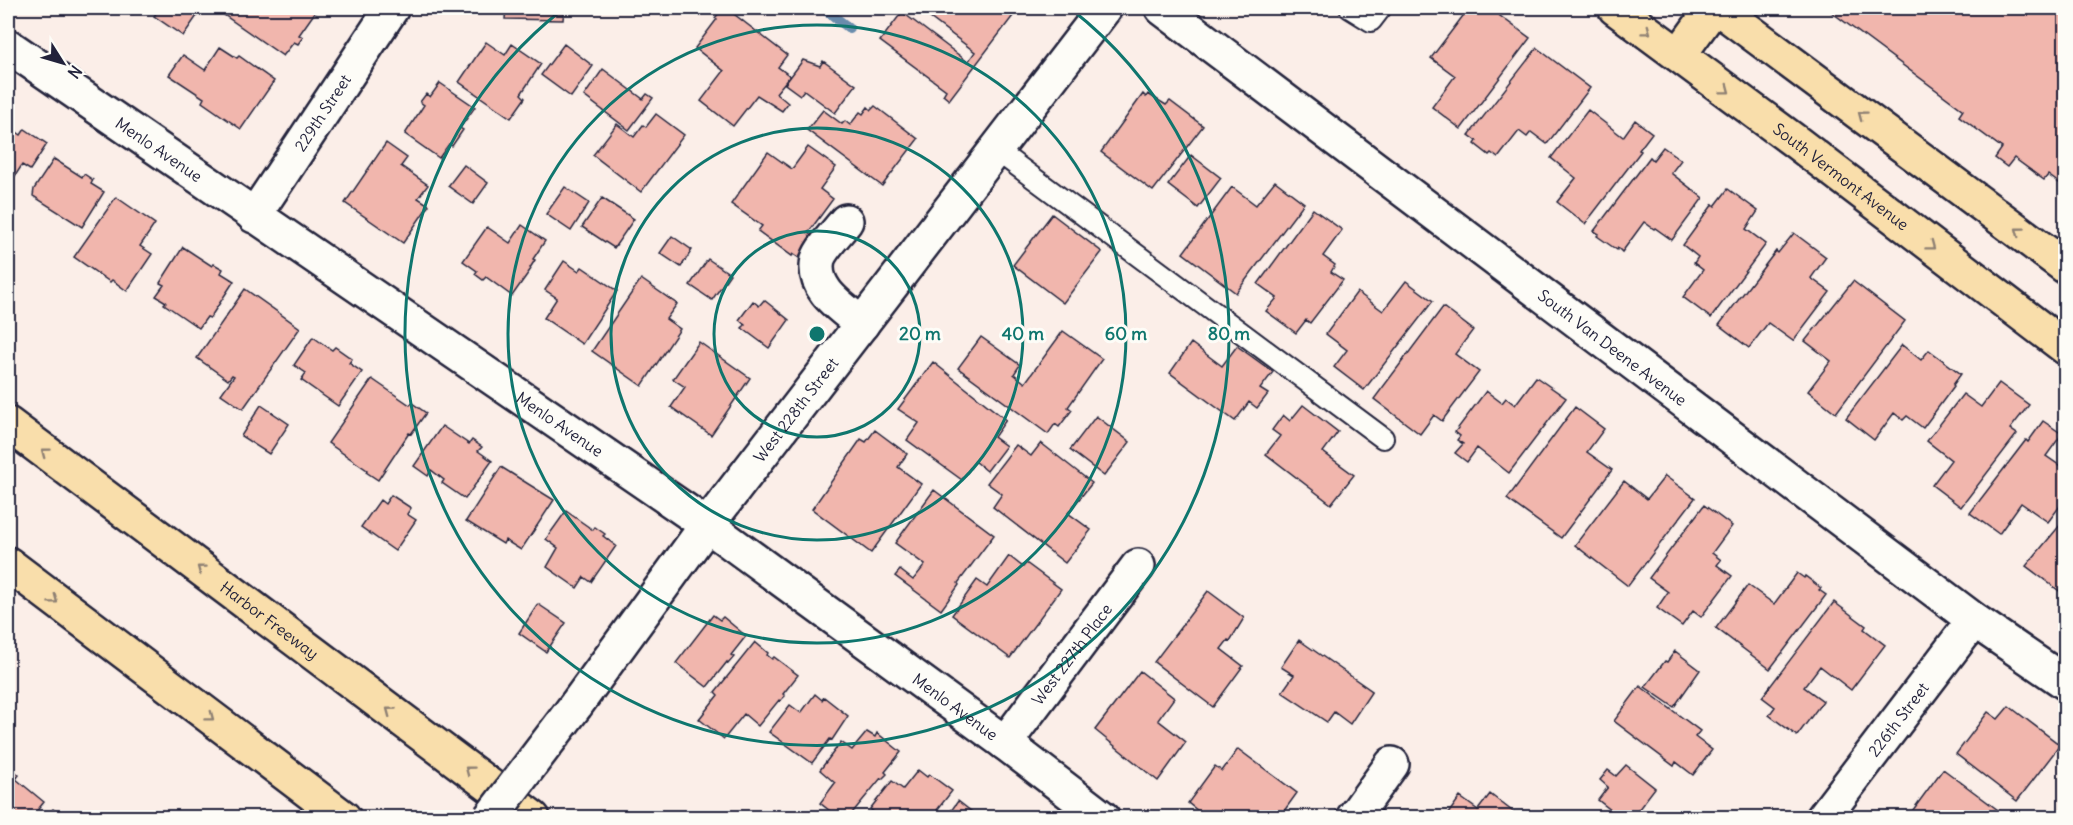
<svg xmlns="http://www.w3.org/2000/svg" width="2073" height="825" viewBox="0 0 2073 825" font-family="Delius,sans-serif">
<style>
.lines{fill:none;stroke-linecap:round;stroke-linejoin:round}
.stream{stroke:#698cac;stroke-width:10}
.building{fill:#f1b6ad;stroke:#22223b;stroke-width:1.5}
.lane-casing{stroke:#22223b;stroke-width:24}
.street-casing{stroke:#22223b;stroke-width:38}
.secondary-casing{stroke:#22223b;stroke-width:38}
.primary-casing{stroke:#22223b;stroke-width:38}
.highway-casing{stroke:#22223b;stroke-width:38}
.lane{stroke:#fdfcf7;stroke-width:20}
.street{stroke:#fdfcf7;stroke-width:33}
.secondary{stroke:#fdfcf7;stroke-width:33}
.primary{stroke:#f9deab;stroke-width:33}
.highway{stroke:#f9deab;stroke-width:33}
.street-bridge-casing{stroke:#22223b;stroke-width:38;stroke-linecap:butt}
.street-bridge{stroke:#fdfcf7;stroke-width:33}
.oneway{stroke:#8e8073}
.ring{fill:none;stroke:#0f766e;stroke-width:3}
.labels{text-anchor:middle;stroke-width:6;stroke-linejoin:round;paint-order:stroke}
.street-label{font-size:16px;fill:#22223b;stroke:#fdfcf7}
.centre{fill:#0f766e;stroke:#fdfcf7;stroke-width:3}
.ring-label{font-size:18px;text-anchor:middle;font-weight:bold;fill:#0f766e;stroke:#fdfcf7;stroke-width:6;stroke-linejoin:round;paint-order:stroke}
</style>
<rect width="100%" height="100%" fill="#fbeee8"/>
<filter id="ink" filterUnits="userSpaceOnUse"><feTurbulence type="fractalNoise" baseFrequency=".0167" numOctaves="2"/><feDisplacementMap in="SourceGraphic" scale="12" xChannelSelector="R" yChannelSelector="G"/><feConvolveMatrix kernelMatrix="1 2 1 2 8 2 1 2 1" color-interpolation-filters="sRGB"/></filter>
<g filter="url(#ink)">
<g class="lines">
<!-- stream -->
<path class="stream" d="M823,8L849,28"/>
</g>
<!-- building -->
<path class="building" d="M123,8H138L133,14Z
M160,8H190L199,13L183,36L154,16Z
M214,8H318L299,35L303,37L298,44L294,42L283,56Z
M506,8H564L563,20L505,19Z
M723,8H726L787,55L778,67L790,76L776,93L788,103L782,111L757,95L733,126L701,101L724,71L695,48L717,19L715,18Z
M917,8H1010L1016,12L949,100L943,95L946,90L880,41L902,12L968,62L975,52Z
M1469,8H1489L1530,38L1461,129L1432,107L1455,76L1431,58Z
M1826,8H1966L1968,9L1970,8H2066V188L2048,175L2044,180L2014,158L2007,167L1995,158L2002,148L1959,116L1963,110Z
M486,42L505,55L512,44L541,64L521,94L525,98L511,118L459,82Z
M564,44L593,66L571,97L541,75Z
M220,47L237,58L239,56L274,81L241,129L202,102L204,98L169,75L183,55L205,70Z
M1537,48L1590,88L1547,144L1531,132L1527,137L1519,131L1498,158L1491,153L1489,155L1475,144L1477,141L1469,135Z
M803,60L820,66L823,61L856,85L835,113L804,90L800,95L785,84Z
M603,69L643,99L647,94L653,98L629,130L584,96Z
M440,83L475,107L460,128L463,130L452,146L449,144L439,158L405,134L424,105L420,102L426,94L430,97Z
M1143,94L1146,97L1148,94L1166,105L1170,101L1203,126L1153,191L1101,152Z
M875,106L918,139L882,186L807,130L823,110L842,124L845,121L850,125L860,112L863,114L868,107L871,110Z
M1588,110L1623,137L1635,120L1652,133L1639,150L1641,151L1585,224L1557,202L1576,178L1551,158Z
M656,114L684,135L641,192L593,155L617,124L634,137L643,125L646,127Z
M8,126L21,135L25,129L47,144L30,170L22,165L8,187Z
M386,143L407,158L401,166L428,185L418,198L429,205L403,243L345,203Z
M808,147L836,167L820,189L833,199L808,233L814,238L799,258L793,254L792,256L758,231L762,226L731,204L768,152L792,169Z
M1663,147L1681,160L1671,173L1703,198L1672,240L1655,228L1654,229L1644,222L1622,252L1618,248L1617,250L1597,236L1599,234L1594,231L1650,157L1653,160Z
M1191,155L1221,178L1198,208L1168,185Z
M54,159L82,177L84,174L93,180L91,184L104,192L82,227L33,196L34,189Z
M464,165L488,183L473,204L448,186Z
M1275,181L1304,203L1236,293L1183,253L1232,187L1256,205Z
M565,187L589,203L571,231L546,214Z
M1728,189L1758,211L1746,229L1766,244L1711,318L1683,297L1703,270L1694,263L1698,257L1683,245L1713,204L1715,206Z
M116,197L155,224L140,246L152,254L127,291L112,280L110,282L74,257Z
M602,198L634,219L614,248L582,227Z
M1313,209L1342,230L1323,256L1335,265L1331,272L1343,280L1310,323L1306,320L1296,333L1266,311L1277,298L1258,284Z
M1052,214L1102,252L1063,303L1013,265Z
M522,225L545,241L533,259L535,260L530,268L531,269L512,296L486,277L483,280L475,274L477,271L463,261L487,227L510,243Z
M1794,233L1826,257L1811,278L1830,292L1793,341L1768,323L1749,348L1719,325L1776,251L1778,253Z
M672,236L692,250L681,267L660,253Z
M183,247L212,266L214,264L223,269L221,273L234,281L210,318L207,317L199,328L164,304L166,302L156,296L164,285L160,283Z
M708,259L730,274L712,300L690,285Z
M564,261L579,271L582,267L617,291L582,344L544,318L557,298L545,290Z
M641,279L677,304L666,319L680,329L642,386L592,351Z
M1406,281L1433,301L1364,390L1334,367L1347,350L1326,334L1357,292L1383,311Z
M1853,281L1905,321L1836,413L1808,391L1831,361L1805,341Z
M245,289L300,328L243,409L221,394L234,376L232,375L228,380L197,358Z
M764,300L789,320L769,348L742,328L745,325L739,320L753,301L759,306Z
M1443,307L1473,330L1455,354L1479,372L1442,421L1434,415L1420,434L1374,399Z
M1063,331L1102,359L1068,407L1072,410L1059,427L1055,424L1048,434L958,368L981,337L1020,365L1014,374L1025,383Z
M313,337L332,350L335,347L352,359L349,363L362,372L338,406L301,380L306,373L294,365Z
M699,342L750,378L711,435L671,407L685,387L673,379Z
M1191,343L1222,366L1237,346L1273,372L1260,389L1268,394L1257,408L1249,402L1235,421L1170,373Z
M1902,345L1921,360L1929,350L1961,374L1953,385L1954,386L1923,428L1907,416L1903,420L1894,413L1874,440L1846,418Z
M933,362L1006,420L994,437L1006,446L987,471L975,461L962,480L907,440L919,423L898,409Z
M1536,377L1566,398L1509,473L1477,448L1467,462L1455,453L1463,444L1457,440L1460,436L1455,432L1486,391L1502,403L1506,398L1515,405Z
M372,379L410,405L412,403L426,413L411,434L409,433L378,480L366,472L367,470L328,443Z
M1999,383L2029,405L2010,429L2017,434L1961,507L1932,485L1951,460L1927,441L1963,394L1981,407Z
M261,405L289,424L269,454L241,436Z
M1303,405L1338,432L1323,452L1354,475L1331,504L1266,454L1280,436L1272,430L1283,415L1290,421Z
M1575,407L1604,429L1587,452L1612,470L1561,538L1507,499Z
M1096,416L1130,442L1104,476L1070,450Z
M2043,421L2062,434L2046,456L2066,470V498L2048,522L2021,503L1999,534L1970,513L2026,440L2028,442Z
M442,426L469,444L472,440L482,447L478,451L492,461L465,499L442,483L444,480L431,470L428,476L414,466Z
M875,430L907,454L898,467L921,484L871,553L812,509L861,439L866,442Z
M1041,443L1092,483L1068,513L1091,530L1065,563L993,507L1002,494L987,483L1016,445L1031,456Z
M501,467L554,500L521,550L505,540L503,544L466,521Z
M1665,476L1695,498L1628,586L1575,545L1624,481L1647,499Z
M934,490L994,535L958,583L959,585L941,610L895,576L900,570L913,580L925,565L895,543Z
M391,495L411,508L407,514L416,520L395,551L361,527L380,500L385,504Z
M1704,505L1732,526L1712,553L1721,560L1717,565L1732,576L1701,617L1693,611L1682,626L1657,608L1668,592L1649,578Z
M566,511L593,530L595,527L605,534L603,536L616,546L591,582L584,577L577,588L547,567L558,548L546,539Z
M2066,518V582L2062,587L2066,589V596L2026,566Z
M1009,556L1023,567L1026,563L1061,589L1010,658L952,615L977,580L987,587Z
M1797,573L1804,578L1805,576L1821,588L1819,590L1826,595L1770,669L1716,628L1748,585L1774,604Z
M1208,591L1244,618L1230,641L1228,640L1221,649L1243,666L1213,707L1154,662Z
M1834,602L1866,626L1864,629L1885,645L1851,690L1820,666L1804,687L1823,701L1797,736L1769,715L1775,707L1762,697Z
M538,604L566,623L546,652L519,633Z
M713,615L720,620L723,617L746,636L731,655L734,657L728,664L727,662L707,687L676,663Z
M1299,640L1372,691L1350,724L1334,712L1327,722L1282,692L1294,675L1281,667Z
M755,642L768,653L767,655L772,659L774,657L798,675L783,694L785,696L780,701L779,700L758,726L744,714L724,739L699,719L718,695L715,692Z
M1675,651L1700,670L1674,707L1645,687L1665,661L1667,662Z
M1140,671L1174,698L1158,720L1186,742L1158,781L1095,730Z
M1640,686L1700,731L1695,737L1712,750L1693,775L1676,762L1674,766L1614,721Z
M815,694L822,700L824,697L848,716L832,740L830,739L812,763L769,732L790,705L801,713Z
M2009,706L2060,745L2017,801L1956,754L1988,712L1998,719Z
M867,732L875,737L877,733L901,752L885,772L887,774L882,779L881,778L848,818H839L820,803L835,783L820,770L841,742L852,750Z
M1238,749L1297,793L1279,818H1207L1188,803L1215,766L1222,771Z
M8,765L19,775L16,779L44,802L31,818H8Z
M1626,765L1655,788L1632,818H1621L1598,800L1608,787L1600,780L1608,770L1616,776Z
M1943,769L2006,816L2005,818H1907Z
M918,770L927,777L929,774L952,791L937,810L939,811L934,817L881,818L870,809L892,781L903,789Z
M1490,794L1521,818H1445L1460,797L1478,810Z
M958,801L976,815L977,813L983,818H946Z
M53,809L63,818H45Z"/>
<g class="lines">
<!-- lane casing -->
<g class="lane-casing">
<path id="lane" d="M1350,8L1371,21L1381,8
M996,150L1383,438"/>
</g>
<!-- street casing -->
<g class="street-casing">
<g id="street">
<path id="s1" d="M1162,8L1974,620L2066,683"/>
<path id="s2" d="M8,46L707,525L1005,743L1103,818"/>
<path id="s3" d="M254,216L392,8"/>
<path d="M846,221C839,230 821,249 818,259C811,289 841,307 862,324"/>
<path id="s4" d="M1005,743L1138,566"/>
<path d="M1353,818L1392,764"/>
<path id="s5" d="M1823,818L1974,620"/>
</g>
</g>
<!-- secondary casing -->
<g class="secondary-casing">
<g id="secondary">
<path id="s6" d="M576,705L707,525L1105,8"/>
</g>
</g>
<!-- primary casing -->
<g class="primary-casing">
<g id="primary">
<path id="s7" d="M1615,8L1796,142L2066,348"/>
<path d="M1718,8L2066,267"/>
<path d="M1679,55L1713,8"/>
</g>
</g>
<!-- highway casing -->
<g class="highway-casing">
<g id="highway">
<path id="s8" d="M8,424L533,818"/>
<path d="M8,564L344,818"/>
</g>
</g>
<!-- lane -->
<use href="#lane" class="lane"/>
<!-- street -->
<use href="#street" class="street"/>
<!-- secondary -->
<use href="#secondary" class="secondary"/>
<!-- primary -->
<use href="#primary" class="primary"/>
<!-- highway -->
<use href="#highway" class="highway"/>
<!-- street-bridge casing -->
<g class="street-bridge-casing">
<path id="street-bridge" d="M490,818L576,705"/>
</g>
<!-- street-bridge -->
<use href="#street-bridge" class="street-bridge"/>
</g>
<!-- one-way arrows -->
<defs><path id="oneway-chevron" d="M-2-3.5L2.5 0L-2 3.5" fill="none" stroke-width="1.6" stroke-linecap="round" stroke-linejoin="round" transform="scale(1.5)"/></defs>
<g class="oneway">
<use href="#oneway-chevron" transform="translate(1647 31) rotate(37)"/>
<use href="#oneway-chevron" transform="translate(1726 90) rotate(37)"/>
<use href="#oneway-chevron" transform="translate(1862 115) rotate(-143)"/>
<use href="#oneway-chevron" transform="translate(2019 231) rotate(-143)"/>
<use href="#oneway-chevron" transform="translate(1931 246) rotate(37)"/>
<use href="#oneway-chevron" transform="translate(45 452) rotate(-143)"/>
<use href="#oneway-chevron" transform="translate(201 569) rotate(-143)"/>
<use href="#oneway-chevron" transform="translate(54 600) rotate(37)"/>
<use href="#oneway-chevron" transform="translate(390 711) rotate(-143)"/>
<use href="#oneway-chevron" transform="translate(210 717) rotate(37)"/>
<use href="#oneway-chevron" transform="translate(469 770) rotate(-143)"/>
</g>
</g>
<!-- distance rings -->
<g class="ring">
<circle cx="817" cy="334" r="103"/>
<circle cx="817" cy="334" r="206"/>
<circle cx="817" cy="334" r="309"/>
<path d="M1071 9A412 412 0 1 1 563 9"/>
</g>
<g class="labels">
<!-- street labels -->
<g class="street-label">
<text dy="6" stroke="none"><textPath href="#s3" startOffset="124">229th Street</textPath></text>
<text dy="6" stroke="none"><textPath href="#s2" startOffset="183">Menlo Avenue</textPath></text>
<text dy="6" stroke="none"><textPath href="#s7" startOffset="282">South Vermont Avenue</textPath></text>
<text dy="6" stroke="none"><textPath href="#s1" startOffset="564">South Van Deene Avenue</textPath></text>
<text dy="6" stroke="none"><textPath href="#s6" startOffset="368">West 228th Street</textPath></text>
<text dy="6" stroke="none"><textPath href="#s2" startOffset="669">Menlo Avenue</textPath></text>
<text dy="6" stroke="none"><textPath href="#s8" startOffset="327">Harbor Freeway</textPath></text>
<text dy="6" stroke="none"><textPath href="#s4" startOffset="111">West 227th Place</textPath></text>
<text dy="6" stroke="none"><textPath href="#s2" startOffset="1155">Menlo Avenue</textPath></text>
<text dy="6" stroke="none"><textPath href="#s5" startOffset="124">226th Street</textPath></text>
</g>
</g>
<circle cx="817" cy="334" r="9" class="centre"/>
<g class="ring-label">
<text x="920" y="340">20 m</text>
<text x="1023" y="340">40 m</text>
<text x="1126" y="340">60 m</text>
<text x="1229" y="340">80 m</text>
</g>
<!-- margin -->
<rect width="2073" height="825" fill="none" stroke="#fdfcf7" stroke-width="30"/>
<rect x="15" y="15" width="2043" height="795" fill="none" stroke="#22223b" stroke-width="2" filter="url(#ink)"/>
<!-- north arrow -->
<g transform="translate(63 63) rotate(127)" stroke="#fdfcf7" stroke-width="4.5" paint-order="stroke">
<path d="M0-4.5L10 22L0 15L-10 22Z" fill="#22223b"/>
<text y="-9" font-size="16" font-weight="bold" text-anchor="middle" fill="#22223b">N</text>
</g>
</svg>
